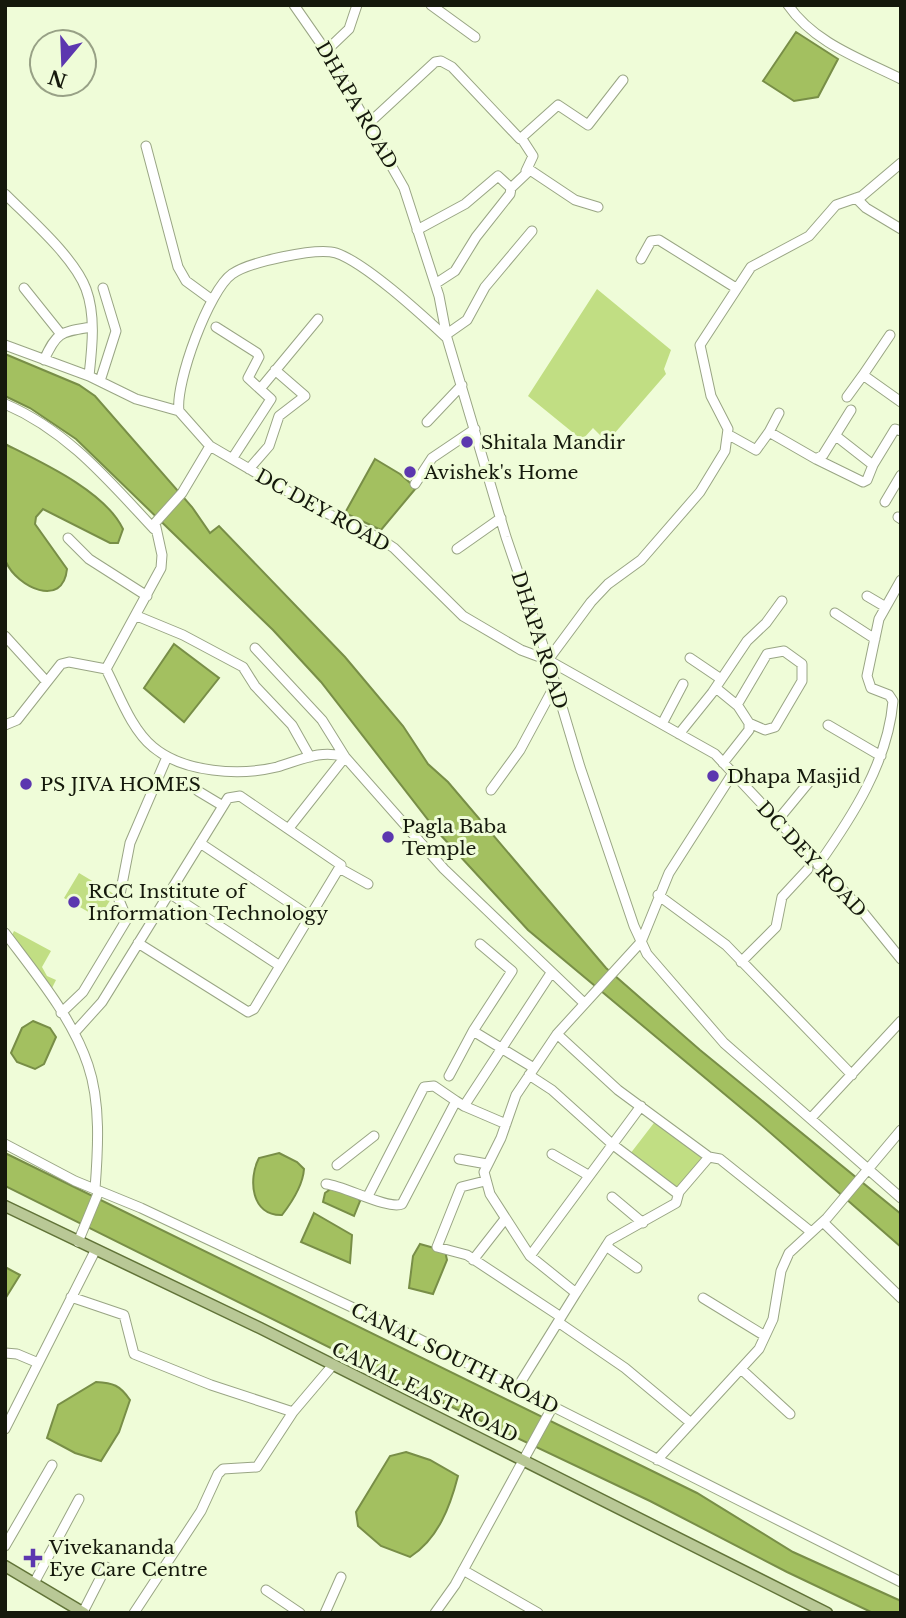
<svg xmlns="http://www.w3.org/2000/svg" width="906" height="1618" viewBox="0 0 906 1618" font-family="'Libre Baskerville',serif">
<style>
.green{fill:#c1de83}
.water{fill:#a3c060;stroke:#788e47;stroke-width:2}
.lines{fill:none;stroke-linecap:round;stroke-linejoin:round}
.minor-casing{stroke:#99a584;stroke-width:11}
.major-casing{stroke:#617338;stroke-width:13}
.minor{stroke:#fff;stroke-width:9}
.major{stroke:#b9c896;stroke-width:10}
.poi-dot{fill:#5c37af;stroke:#effcd8;stroke-width:2.5}
.labels{text-anchor:middle;stroke-width:6;stroke-linejoin:round;paint-order:stroke}
.street-label{font-size:19px;fill:#15190c;stroke:#effcd8}
.poi-label{font-size:19px;fill:#15190c;stroke:#effcd8;text-anchor:start}
</style>
<rect width="100%" height="100%" fill="#effcd8"/>
<!-- green -->
<path class="green" d="M597,289L671,350L664,369L666,374L607,442L593,428L582,440L528,396Z
M79,873L114,894L99,918L64,898Z
M14,931L51,951L42,967L47,976L56,980L52,988L47,987L12,935Z
M657,1119L708,1156L678,1192L630,1154Z"/>
<!-- water -->
<path class="water" d="M796,32L838,59L818,97L794,101L763,81Z
M5,354L79,385L95,396L192,507L210,533L219,526L345,657L403,726L428,764L448,782L606,968L700,1050L901,1214V1247L758,1122L528,930L436,830L321,682L273,630L76,439L30,408L5,396Z
M5,444C41,462 105,491 123,529L118,543H110L43,509L36,517L35,524L67,569C63,609 17,587 6,562C1,550 5,464 5,444Z
M375,459L400,474L416,488L381,530L345,513Z
M174,644L219,678L184,722L144,688Z
M33,1021L50,1028L56,1037L44,1064L35,1069L17,1062L11,1053L22,1028Z
M5,1153L697,1493L793,1552L901,1601V1613H873L787,1572L650,1501L395,1380L5,1186Z
M279,1153L297,1162L304,1169C303,1185 292,1202 282,1215C251,1216 248,1179 259,1158Z
M332,1188L358,1198L360,1201L354,1216L323,1202L325,1193Z
M314,1213L352,1235L350,1263L301,1242Z
M420,1244L445,1251L447,1260L433,1294L409,1288L413,1256Z
M5,1267L20,1275L5,1299Z
M96,1382C113,1383 120,1385 130,1400L119,1432L101,1461L75,1453L47,1438L58,1405Z
M406,1452L430,1460L458,1476C450,1507 438,1539 410,1557L381,1546L358,1526L356,1512L390,1456Z"/>
<g class="lines">
<!-- minor casing -->
<g class="minor-casing">
<path id="minor" d="M294,5L326,51L404,188L439,296L447,338L506,537L548,660L580,767L634,926L647,954L724,1043L901,1198
M431,5L475,37
M788,5C814,43 861,59 901,79
M326,51L349,29L357,5
M368,124L435,62L441,61L452,67L520,139L558,105L588,125L623,80
M522,139L533,156L526,171
M146,146L178,267L186,281L212,300
M511,188L530,170L575,200L598,207
M5,194C30,219 74,257 86,289C96,316 92,348 89,376
M856,198L866,208L901,229
M417,230L465,204L498,176L511,188L510,194L476,237L455,271L435,284
M641,259L651,241L659,240L736,288
M24,288L60,333
M216,327L257,353L259,357L248,378L271,399L232,459
M447,334L467,320L485,287L532,231
M890,335L863,375L901,402
M447,338C423,316 366,263 336,253C317,247 249,262 232,274C209,290 175,383 179,411L210,446L318,509L379,538L394,548L463,616L521,650L548,660L715,754L858,906L901,959
M5,345L89,376L136,399L179,411
M44,360C57,331 61,332 92,327
M100,381L116,331L103,288
M260,389L318,319
M847,397L863,375
M5,404C68,431 109,481 154,529
M779,413L769,432L816,459L823,455L851,410
M427,422L462,385
M729,435L756,450L769,432
M836,436L873,465L895,429L901,431
M816,459L863,482L867,480L873,465
M249,469L269,446L279,416L305,396L275,370
M415,484L432,458L475,429
M885,502L901,475
M898,517L901,519
M68,538L89,559L147,596
M457,549L501,518
M867,596L884,606
M835,613L875,639
M137,616L183,635L243,667L255,686L292,725L310,757
M5,636L46,681
M255,648L322,720L345,757L289,828
M690,658L721,679
M548,660L591,602L608,584L641,560L700,492L725,451L728,429L711,396L700,345L751,267L809,236L836,205L862,196L901,163
M106,669C119,694 131,729 153,747C184,773 240,776 277,767C301,760 321,749 345,757L444,869L584,1003
M716,688L738,706L749,723V730L723,763
M737,705L767,654L784,651L802,664V681L775,727L765,730L749,723
M662,724L683,684
M5,725L17,720L61,664L69,662L106,669L161,568L162,555L155,523L182,493L210,446
M828,725L881,756
M679,734L712,693L747,641L766,623L782,601
M491,790L520,750L555,685
M198,791L223,806
M777,821L814,776
M200,843L311,917
M818,865C852,817 888,762 893,701L889,695L871,688L867,676L879,619L901,580
M341,869L368,884
M169,893L280,966
M658,895L726,945L852,1075
M5,933C35,973 72,1017 88,1065C101,1103 98,1150 95,1189
M741,962L776,927L782,897L808,869
M61,1013L83,992L127,919L119,900L130,843L167,757
M473,1031L534,1068
M74,1033L102,1002L228,798L240,796L341,865L254,1009L248,1012L138,943
M557,1034L618,1090L709,1157
M529,1075L552,1090L612,1144L678,1194
M449,1076L473,1031L512,971L480,944
M464,1106L506,1124
M812,1117L901,1021
M5,1144L75,1181L141,1208L411,1335L901,1582
M552,1154L588,1175
M459,1159L487,1164
M337,1165L374,1136
M485,1181L461,1187L437,1247L467,1255L561,1317
M326,1184C345,1186 388,1210 402,1204L456,1101L464,1106L551,973
M368,1196L424,1087L434,1086L456,1101
M612,1197L643,1223
M823,1222L901,1298
M78,1242L99,1191
M606,1246L637,1268
M530,1256L641,1106
M473,1260L505,1219
M576,1293L610,1240L676,1203L679,1192L709,1157L720,1159L810,1231
M71,1297L124,1315L134,1354L211,1385L293,1412
M703,1298L765,1336
M558,1322L625,1368L691,1423
M5,1353L17,1354L36,1362
M741,1369L790,1414
M517,1388L576,1293L530,1256L490,1194L484,1172L501,1138L516,1095L557,1034L641,942L669,873L733,773
M5,1429L95,1251
M657,1460L759,1349L773,1319L781,1271L789,1253L827,1218L901,1130
M5,1546L52,1465
M463,1570L538,1613
M34,1583L79,1499
M266,1590L300,1613
M83,1612L106,1567
M134,1613L201,1511L218,1474L223,1469L257,1467L293,1412L332,1366
M325,1613L341,1577
M435,1613L455,1585L553,1406"/>
</g>
<!-- major casing -->
<g class="major-casing">
<path id="major" d="M5,1206L260,1328L827,1613
M5,1566L84,1613"/>
</g>
<!-- minor -->
<use href="#minor" class="minor"/>
<!-- major -->
<use href="#major" class="major"/>
</g>
<!-- markers -->
<g class="poi-dot">
<circle cx="467" cy="442" r="7"/>
<circle cx="410" cy="472" r="7"/>
<circle cx="713" cy="776" r="7"/>
<circle cx="26" cy="784" r="7"/>
<circle cx="388" cy="837" r="7"/>
<circle cx="74" cy="902" r="7"/>
<path d="M29.5 1547.5h7v7h7v7h-7v7h-7v-7h-7v-7h7z"/>
</g>
<g class="labels">
<!-- street labels -->
<g class="street-label">
<text transform="translate(357 105) rotate(60)" y="7">DHAPA ROAD</text>
<text transform="translate(323 510) rotate(29)" y="7">DC DEY ROAD</text>
<text transform="translate(540 640) rotate(72)" y="7">DHAPA ROAD</text>
<text transform="translate(812 859) rotate(47)" y="7">DC DEY ROAD</text>
<text transform="translate(455 1358) rotate(26)" y="7">CANAL SOUTH ROAD</text>
<text transform="translate(425 1392) rotate(26)" y="7">CANAL EAST ROAD</text>
</g>
<!-- poi labels -->
<g class="poi-label">
<text x="481" y="449">Shitala Mandir</text>
<text x="424" y="479">Avishek's Home</text>
<text x="727" y="783">Dhapa Masjid</text>
<text x="40" y="791">PS JIVA HOMES</text>
<text x="402" y="833">Pagla Baba<tspan x="402" dy="22">Temple</tspan></text>
<text x="88" y="898">RCC Institute of<tspan x="88" dy="22">Information Technology</tspan></text>
<text x="49" y="1554">Vivekananda<tspan x="49" dy="22">Eye Care Centre</tspan></text>
</g>
</g>
<!-- border -->
<rect width="906" height="1618" fill="none" stroke="#15190c" stroke-width="14"/>
<!-- north arrow -->
<g transform="translate(63 63) rotate(199)"><circle r="33" fill="#effcd8" stroke="#98a186" stroke-width="2"/>
<path d="M0-5L12 26L0 18L-12 26Z" fill="#5c37af"/>
<text y="-10" font-size="19" font-weight="bold" text-anchor="middle" fill="#15190c">N</text>
</g>
</svg>
